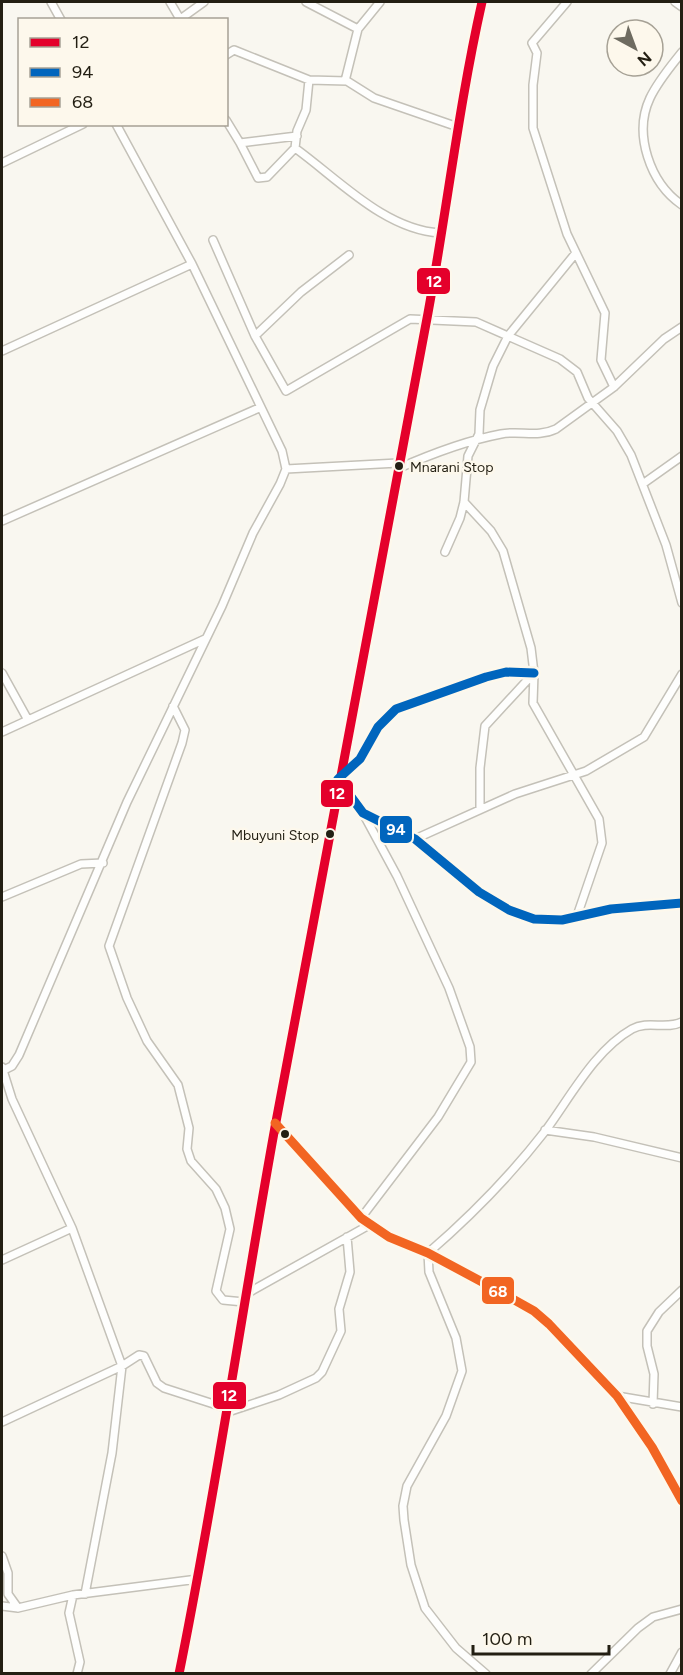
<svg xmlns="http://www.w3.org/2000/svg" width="683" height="1675" viewBox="0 0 683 1675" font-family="Figtree,sans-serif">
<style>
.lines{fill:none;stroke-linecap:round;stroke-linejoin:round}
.minor-casing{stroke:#c4c1b8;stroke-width:10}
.minor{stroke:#fefefd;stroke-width:7}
.bus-1-casing{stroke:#fdf8ec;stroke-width:14}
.bus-2-casing{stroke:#fdf8ec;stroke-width:14}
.bus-3-casing{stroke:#fdf8ec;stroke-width:14}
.bus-1{stroke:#e4002b;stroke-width:9}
.bus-2{stroke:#0065bd;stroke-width:9}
.bus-3{stroke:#f26522;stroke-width:9}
.bus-dot{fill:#231f13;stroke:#fdf8ec;stroke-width:2}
.labels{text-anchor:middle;stroke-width:5;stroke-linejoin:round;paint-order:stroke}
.bus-label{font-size:14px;fill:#231f13;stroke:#fdf8ec;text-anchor:start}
.line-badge{stroke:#fdf8ec;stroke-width:2}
.badge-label{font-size:16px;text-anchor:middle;font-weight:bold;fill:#fff}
</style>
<rect width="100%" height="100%" fill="#f9f7f0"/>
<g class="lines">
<!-- minor casing -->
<g class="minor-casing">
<path id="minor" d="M51,2L61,20
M170,2L180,19
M306,2L358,29L380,2
M567,2L532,43L537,53L533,85V128L567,234L605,313L601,360L614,387
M675,2L682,7
M179,20L204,2
M682,52C671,66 658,81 650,98C633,134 650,183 682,205
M226,55L234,50L309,80L347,81L374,98L458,127
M345,81L358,29
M226,120L240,143L297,136
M240,143L258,178L267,177L295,148L297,131L306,110L309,80
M295,148C338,179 385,230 440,233
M2,163L83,124
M213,240L255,336L286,391L410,319L476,322L560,359L577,372L588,398L617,431L631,455L666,545L682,603
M255,336L301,292L349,255
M2,351L192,264
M286,469L398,463
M397,469C431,454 464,441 501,434C520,430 537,438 556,429L614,387L664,339L682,327
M644,483L682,456
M464,502L491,531L503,551L531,648L534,673L533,703L599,819L602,843L577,916
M2,521L259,408
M445,552L460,518L464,502L468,456L479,434L480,410L493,366L508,336L575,254
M2,673L28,720
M534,673L506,672L486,677L396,709L378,727L360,759L338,779L363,813L415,839L479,892L509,910L534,919L562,920L611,909L682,903
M173,706L185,730L182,743L109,946L127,998L147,1041L178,1085L189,1128L187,1149L191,1161L216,1189L225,1208L230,1229L216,1291L223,1300L244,1302
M2,732L205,639
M480,808V768L485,726L534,673
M415,839L515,794L586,771L644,737L682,674
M2,897L81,864L103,863
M2,1067L12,1099L72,1228L122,1366L112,1453L85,1594
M2,1071L12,1066L19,1055L127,802L222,606L253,533L280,484L286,469L282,451L192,264L116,124
M275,1123L361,1218L389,1237L428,1253L484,1283L534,1311L549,1324L617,1396L652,1447L682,1501
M545,1130L594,1137L682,1158
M361,1218L438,1117L471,1062L470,1047L449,988L397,876L364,815
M2,1260L72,1228
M246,1294L371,1224
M617,1396L682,1407
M653,1404L654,1374L647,1346V1331L659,1312L682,1290
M225,1413L279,1395L316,1378L322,1372L341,1331L339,1309L350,1272L347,1237
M2,1422L122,1366L139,1355L144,1356L157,1383L164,1388L226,1408
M2,1556L8,1573V1594L18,1608
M73,1595L69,1613L80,1662L77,1674
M2,1606L18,1608L73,1595L198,1579
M179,1674C216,1492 242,1309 275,1127C325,855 377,584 428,313C447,209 459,104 482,2
M486,1674L456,1648L425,1608L411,1565L404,1520L403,1506L407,1486L446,1416L462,1371L456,1338L429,1272L428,1253C472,1215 511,1175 546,1130C571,1096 595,1050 632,1029C648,1020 666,1030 682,1022
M591,1674L638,1628L653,1617L682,1609
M670,1674L682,1652"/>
</g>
<!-- minor -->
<use href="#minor" class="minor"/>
<!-- bus-1 casing -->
<g class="bus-1-casing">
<path id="bus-1" d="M179,1674C216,1492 242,1309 275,1127C325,855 377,584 428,313C447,209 459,104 482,2"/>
</g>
<!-- bus-2 casing -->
<g class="bus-2-casing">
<path id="bus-2" d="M534,673L506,672L486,677L396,709L378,727L360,759L338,779L363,813L415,839L479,892L509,910L534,919L562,920L611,909L682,903"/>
</g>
<!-- bus-3 casing -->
<g class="bus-3-casing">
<path id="bus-3" d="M275,1123L361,1218L389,1237L428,1253L484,1283L534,1311L549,1324L617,1396L652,1447L682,1501"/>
</g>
<!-- bus-1 -->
<use href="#bus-1" class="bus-1"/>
<!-- bus-2 -->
<use href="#bus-2" class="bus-2"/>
<!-- bus-3 -->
<use href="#bus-3" class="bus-3"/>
</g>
<!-- markers -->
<g class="bus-dot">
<circle cx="399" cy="466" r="5"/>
<circle cx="330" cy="834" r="5"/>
<circle cx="285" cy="1134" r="5"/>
</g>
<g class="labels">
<!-- bus labels -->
<g class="bus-label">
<text x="410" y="472">Mnarani Stop</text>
<text x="319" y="840" text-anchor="end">Mbuyuni Stop</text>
</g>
</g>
<g class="line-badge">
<rect x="416" y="267" width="35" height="28" rx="6" fill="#e4002b"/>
<rect x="320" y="779" width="34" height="29" rx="6" fill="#e4002b"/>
<rect x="379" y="815" width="34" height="29" rx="6" fill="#0065bd"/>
<rect x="481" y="1276" width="34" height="29" rx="6" fill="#f26522"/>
<rect x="212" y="1381" width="35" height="29" rx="6" fill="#e4002b"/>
</g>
<g class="badge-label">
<text x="434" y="287">12</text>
<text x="337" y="799">12</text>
<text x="396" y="835">94</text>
<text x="498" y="1297">68</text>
<text x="229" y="1401">12</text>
</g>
<!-- border -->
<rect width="683" height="1675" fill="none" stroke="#231f13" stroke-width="6"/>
<!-- legend -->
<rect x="18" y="18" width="210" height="108" fill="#fdf8ec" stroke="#a6a195" stroke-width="1.5"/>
<rect x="30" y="38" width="30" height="9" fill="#e4002b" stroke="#a6a195" stroke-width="1.5"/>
<text x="72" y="48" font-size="18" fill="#231f13">12</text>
<rect x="30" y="68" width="30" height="9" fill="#0065bd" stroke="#a6a195" stroke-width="1.5"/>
<text x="72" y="78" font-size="18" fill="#231f13">94</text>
<rect x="30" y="98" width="30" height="9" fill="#f26522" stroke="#a6a195" stroke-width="1.5"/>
<text x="72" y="108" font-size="18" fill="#231f13">68</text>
<!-- north arrow -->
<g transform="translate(635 48) rotate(139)"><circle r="28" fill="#fdf8ec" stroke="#a6a195" stroke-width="1.5"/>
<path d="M0-4.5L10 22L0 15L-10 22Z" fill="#6e6b60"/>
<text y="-9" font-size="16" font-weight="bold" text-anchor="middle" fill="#231f13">N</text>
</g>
<!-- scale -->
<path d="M473 1645v9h136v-9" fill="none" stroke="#231f13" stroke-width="3"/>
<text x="482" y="1645" font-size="18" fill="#231f13" stroke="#fdf8ec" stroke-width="4.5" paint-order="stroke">100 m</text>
</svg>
